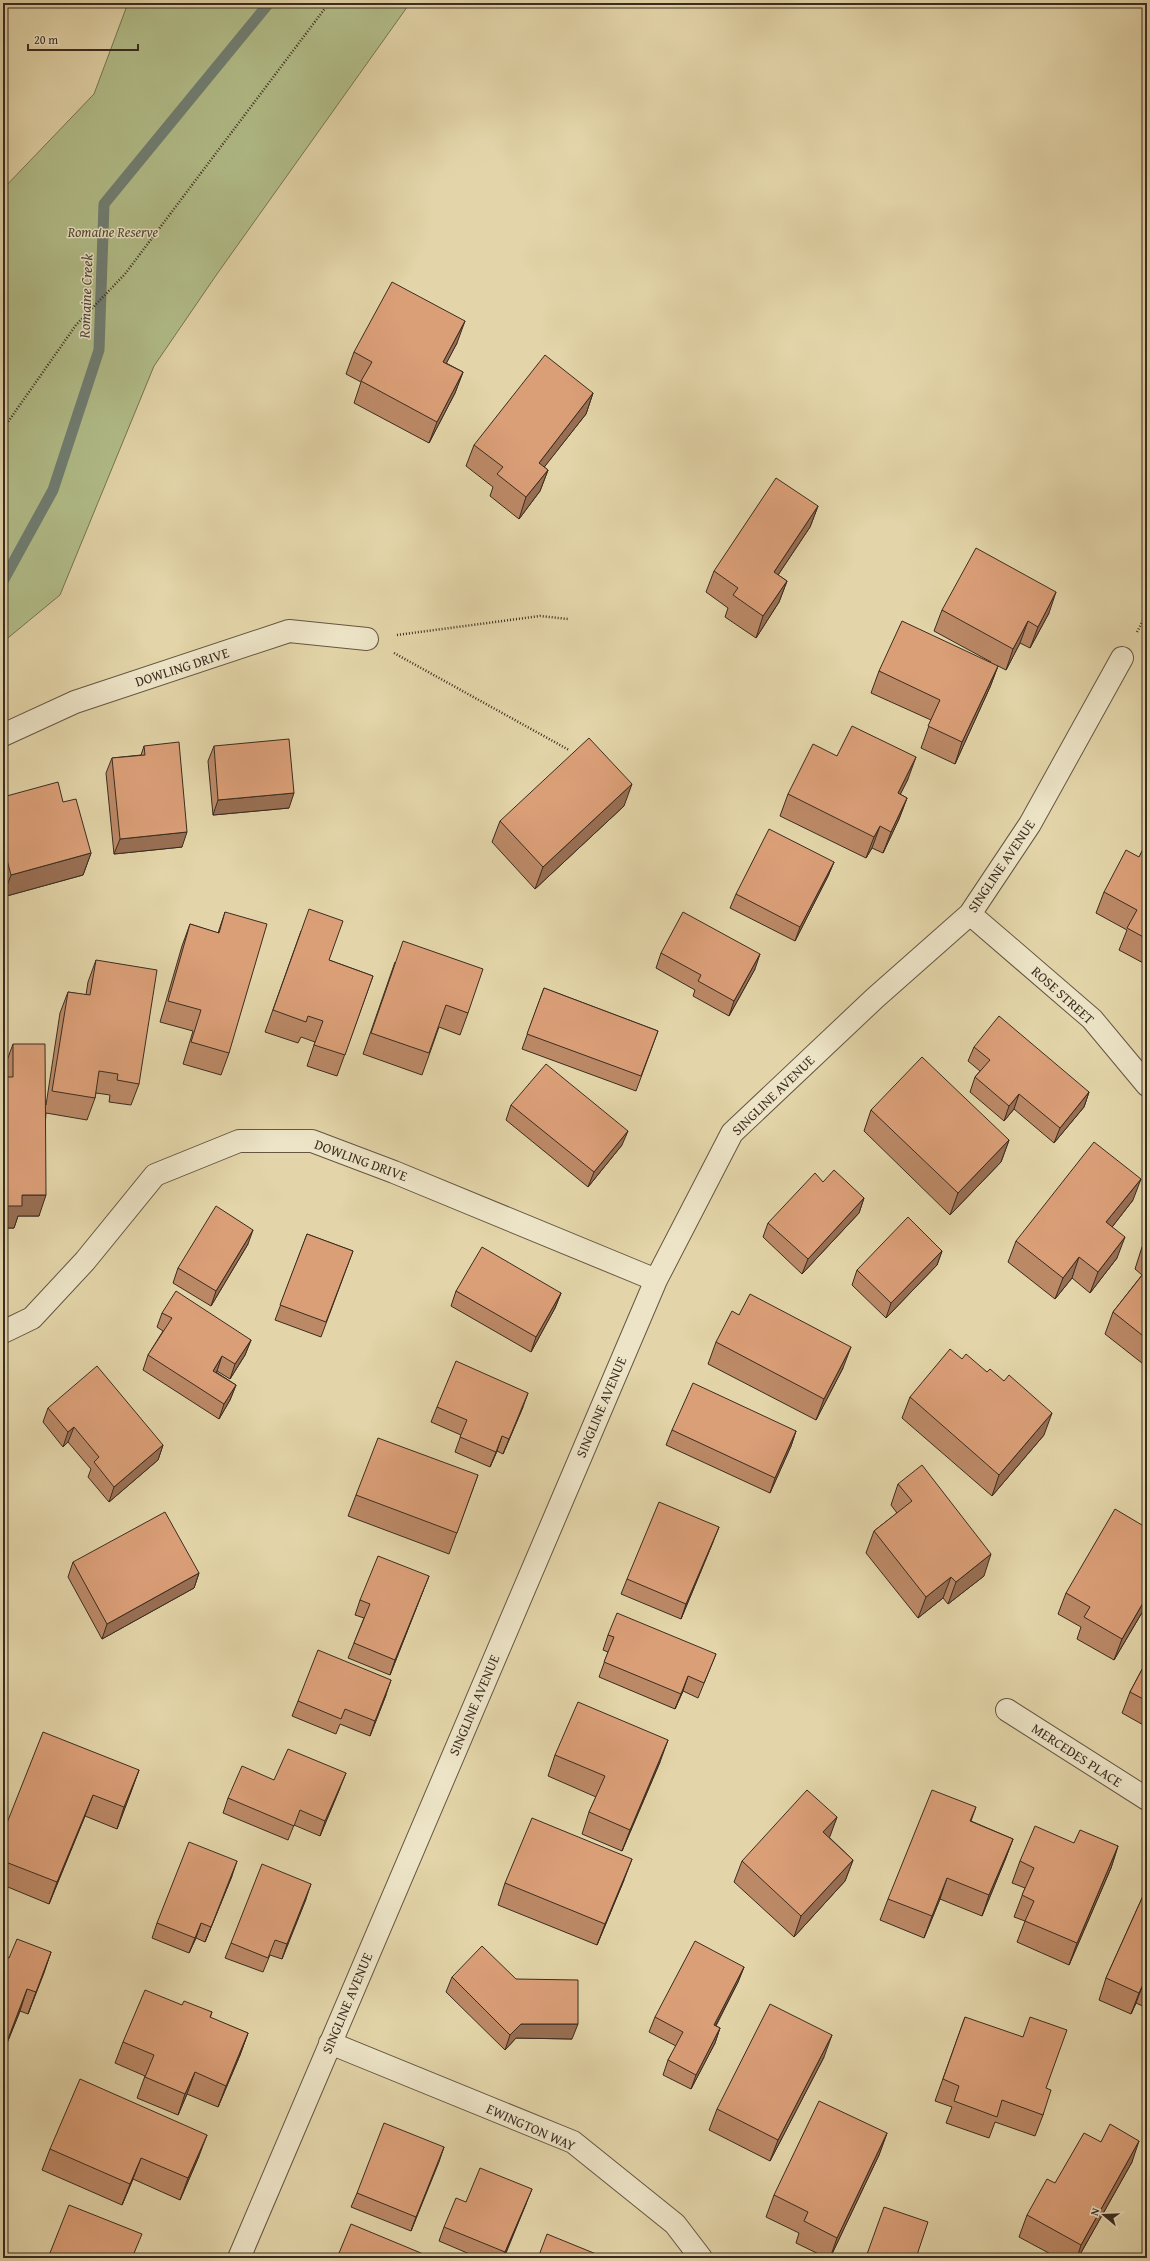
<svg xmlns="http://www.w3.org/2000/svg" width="1150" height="2261" viewBox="0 0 1150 2261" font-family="'Gentium Book Plus',serif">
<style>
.green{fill:#b2be8a;stroke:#767555}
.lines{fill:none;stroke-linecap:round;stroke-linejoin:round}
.stream{stroke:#718075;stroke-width:11}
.minor-casing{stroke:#645642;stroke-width:24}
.path{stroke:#3a2c20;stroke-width:2.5;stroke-dasharray:1 2;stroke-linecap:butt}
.minor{stroke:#ede4c7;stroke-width:22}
.wall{fill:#bc8967;stroke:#3a2c20}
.shaded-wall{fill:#996f54;stroke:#3a2c20}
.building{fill:#db9f78;stroke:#3a2c20}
.labels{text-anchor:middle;stroke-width:3;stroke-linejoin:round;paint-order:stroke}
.park-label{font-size:14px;font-style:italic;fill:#524935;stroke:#ede4c7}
.street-label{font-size:14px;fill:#3a2c20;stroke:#ede4c7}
.water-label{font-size:15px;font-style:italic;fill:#4c483c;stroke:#ede4c7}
</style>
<rect width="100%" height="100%" fill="#e3d5a9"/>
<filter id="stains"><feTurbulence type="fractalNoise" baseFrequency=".005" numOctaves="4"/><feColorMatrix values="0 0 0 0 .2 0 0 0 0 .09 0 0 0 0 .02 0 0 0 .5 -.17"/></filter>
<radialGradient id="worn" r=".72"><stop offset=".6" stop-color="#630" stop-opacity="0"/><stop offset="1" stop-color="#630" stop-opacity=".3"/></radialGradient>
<!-- green -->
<path class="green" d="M128,3H410L217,274L154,366L60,595L3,642V189L94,94Z"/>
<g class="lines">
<!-- stream -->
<path class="stream" d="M3,581L53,490L99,350L104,204L269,3"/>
<!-- minor casing -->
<g class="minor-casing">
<path id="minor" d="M3,735L75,702L289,631L367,639
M970,914L1092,1019L1147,1085
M3,1332L32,1318L85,1261L155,1175L239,1141H312L394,1172L656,1280
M1007,1710L1147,1799
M330,2043L573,2142L675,2224L701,2258
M239,2258L656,1280L732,1133L875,998L970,914L1030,824L1122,658"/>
</g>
<!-- path -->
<path class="path" d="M3,429L76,325L125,274L329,3
M1137,632L1147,613
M397,635L540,616L568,619
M394,653L569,750"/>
<!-- minor -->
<use href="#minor" class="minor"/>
</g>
<!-- wall -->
<path class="wall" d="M457,343L446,363L463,372L455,393L429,443L354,403L361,382L346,374L354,352Z
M593,393L586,414L544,467L548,470L540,491L519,519L490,496L493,487L466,466L474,445Z
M818,506L810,527L778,575L787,581L779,602L756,638L725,617L728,608L706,592L714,571Z
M942,610L1049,613L1030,648L1020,643L1006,670L998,666L990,687L955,764L921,748L931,720L871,693L879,671L991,662L934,631Z
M144,746L182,847L114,854L106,773L112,758L141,755Z
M214,746L289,808L213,815L208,761Z
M837,756L908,779L900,794L907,798L899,819L883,853L872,848L866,858L780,816L788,794Z
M3,797L63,802L91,853L83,875L3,897Z
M624,806L535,889L492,842L500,821Z
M1147,844V965L1119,950L1127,930L1096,913L1104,892L1139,857Z
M834,862L828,876L795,941L730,908L736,894Z
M225,912L229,1053L221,1075L183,1064L193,1031L160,1022L182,946L190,924L218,933Z
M301,931L329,960L373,976L337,1076L307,1066L315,1042L301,1037L298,1043L265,1032Z
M661,953L755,969L729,1016L693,996L695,990L656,968Z
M96,960L139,1084L131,1105L109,1102L110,1095L96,1093L95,1098L87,1120L46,1113L39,1216H18L14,1228H3V1077H5V1066L13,1044L46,1105L60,1013L68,992L86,995L88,982Z
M395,962L468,1013L460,1035L439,1027L422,1075L363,1054Z
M544,988L658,1031L636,1091L522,1049Z
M974,1047L1089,1092L1084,1107L1054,1143L1014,1109L1004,1121L970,1092L975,1077L980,1071L968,1061Z
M511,1105L622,1145L588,1187L506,1120Z
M871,1110L1009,1140L1001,1162L950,1215L864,1131Z
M823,1182L864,1198L859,1213L802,1274L763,1237L768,1223Z
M1133,1200L1112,1227L1117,1258L1090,1293L1072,1278L1055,1299L1008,1262L1016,1241Z
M307,1234L353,1251L321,1337L275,1320Z
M1147,1241V1367L1105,1334L1113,1312L1142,1275L1135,1269L1142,1247Z
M248,1244L211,1306L173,1283L178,1268Z
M942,1251L937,1265L886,1318L852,1285L857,1270Z
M456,1291L561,1293L555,1308L531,1352L451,1306Z
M162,1313L251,1340L245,1355L230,1379L217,1371L216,1372L236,1385L230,1400L219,1419L143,1370L148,1355L163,1331L157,1327Z
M739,1315L843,1368L816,1420L708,1364L716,1342Z
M962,1359L987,1372L1044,1435L992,1496L902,1418L910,1397Z
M437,1407H523L503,1454L497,1451L490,1467L455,1452L461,1435L431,1422Z
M48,1408L163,1445L158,1460L109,1502L88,1477L91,1469L68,1442L63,1447L43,1422Z
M672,1430L796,1431L791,1446L770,1493L666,1445Z
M478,1475L449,1554L348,1516L356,1495Z
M898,1484L984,1576L948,1604L943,1598L918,1618L866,1553L874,1531L897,1513L891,1505Z
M1147,1528V1604L1114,1660L1077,1639L1081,1627L1058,1614L1066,1593Z
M713,1542L681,1619L621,1594L627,1579Z
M73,1562L199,1573L194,1588L102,1639L68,1577Z
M423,1591L390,1675L348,1658L364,1618L355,1615L360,1600Z
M608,1635L716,1654L698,1698L683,1691L675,1709L599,1677L608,1652L603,1650Z
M1147,1660V1727L1122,1713L1130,1692Z
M386,1695L370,1736L340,1724L336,1734L292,1716L298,1701Z
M555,1755L660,1762L622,1851L582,1834L589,1812L596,1797L548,1776Z
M139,1770L117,1829L85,1816L49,1904L3,1885V1833Z
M274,1780L340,1788L320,1836L294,1825L288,1840L223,1813L228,1798Z
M976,1807L971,1821L1013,1839L1005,1860L982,1916L940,1899L924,1938L880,1920L888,1899Z
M837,1817L829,1837L853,1860L845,1881L794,1937L734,1882L742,1861Z
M1074,1843L1118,1846L1111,1868L1069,1965L1017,1942L1025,1921L1014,1917L1025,1888L1012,1883L1020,1861Z
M232,1876L205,1942L196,1938L189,1953L152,1938L157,1923Z
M624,1880L597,1945L498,1905L505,1883Z
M1147,1887V2008L1136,2003L1131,2014L1099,2000L1106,1978Z
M306,1899L282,1959L270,1955L263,1972L225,1958L231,1943Z
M51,1952L28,2014L20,2011L3,2053V1956L9,1958Z
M744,1967L738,1982L716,2026L720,2028L715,2043L691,2089L663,2075L668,2060L676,2046L649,2032L655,2017Z
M452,1977L572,2039L516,2038L505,2050L446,1992Z
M182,2005L212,2012L210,2018L248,2033L240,2055L218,2107L187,2094L178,2115L137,2098L145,2076L115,2063L123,2042Z
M965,2017L1046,2088L1043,2115L1035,2136L995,2122L989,2138L946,2123L952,2107L935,2101Z
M824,2057L770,2161L709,2130L717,2109Z
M887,2133L879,2155L830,2258H827L796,2243L799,2233L766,2217L774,2195Z
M444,2147L411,2231L351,2207L357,2193Z
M50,2149L199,2156L180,2200L133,2179L122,2205L42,2170Z
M1132,2162L1078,2258H1058L1019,2237L1027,2215Z
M466,2202L526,2204L504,2258H479L439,2241L444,2227Z"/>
<!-- shaded-wall -->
<path class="shaded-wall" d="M465,321L457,343L436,383L443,362Z
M463,372L455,393L429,443L437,422Z
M593,393L586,414L531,484L539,463Z
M548,470L540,491L519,519L526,497Z
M818,506L810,527L766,593L774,572Z
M787,581L779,602L756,638L763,616Z
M1056,592L1049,613L1030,648L1038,627Z
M1028,621L1020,643L1006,670L1013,649Z
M998,666L990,687L955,764L962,742Z
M916,757L908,779L890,815L898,793Z
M632,784L624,806L535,889L543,867Z
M294,793L289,808L213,815L218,800Z
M907,798L899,819L883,853L891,832Z
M880,826L872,848L866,858L874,837Z
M187,832L182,847L114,854L120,839Z
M91,853L83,875L3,897L11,875Z
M834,862L828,876L795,941L800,927Z
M760,954L755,969L729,1016L734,1001Z
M1089,1092L1084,1107L1054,1143L1060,1128Z
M1019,1094L1014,1109L1004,1121L1009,1106Z
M628,1131L622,1145L588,1187L594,1172Z
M1009,1140L1001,1162L950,1215L958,1193Z
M1141,1179L1133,1200L1099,1244L1106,1222Z
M3,1195H5L3,1202Z
M22,1195H46L39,1216H18L14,1228H3V1213L5,1206Z
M864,1198L859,1213L802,1274L808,1259Z
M253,1230L248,1244L211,1306L216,1291Z
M1125,1237L1117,1258L1090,1293L1098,1272Z
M942,1251L937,1265L886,1318L891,1303Z
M1079,1257L1072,1278L1055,1299L1063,1278Z
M561,1293L555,1308L531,1352L536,1337Z
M251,1340L245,1355L230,1379L235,1364Z
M851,1347L843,1368L816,1420L824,1399Z
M222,1356L217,1371L207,1385L213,1371Z
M236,1385L230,1400L219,1419L224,1404Z
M528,1393L523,1407L503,1454L509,1439Z
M1052,1413L1044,1435L992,1496L999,1475Z
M74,1427L68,1442L63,1447L68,1432Z
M796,1431L791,1446L770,1493L775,1478Z
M502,1436L497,1451L490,1467L496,1452Z
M163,1445L158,1460L109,1502L114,1487Z
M719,1527L713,1542L681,1619L686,1604Z
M991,1554L984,1576L948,1604L956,1582Z
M199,1573L194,1588L102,1639L107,1624Z
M429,1576L423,1591L390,1675L395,1660Z
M951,1577L943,1598L918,1618L926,1597Z
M1147,1596V1604L1114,1660L1122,1639Z
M688,1676L683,1691L675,1709L681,1694Z
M391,1680L386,1695L370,1736L375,1721Z
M668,1740L660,1762L622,1851L630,1830Z
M139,1770L131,1792L117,1829L124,1807Z
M346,1773L340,1788L320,1836L325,1821Z
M93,1795L85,1816L49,1904L57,1882Z
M837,1817L829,1839L823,1832Z
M1013,1839L1005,1860L982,1916L989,1895Z
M1118,1846L1111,1868L1069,1965L1077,1943Z
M632,1859L624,1880L597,1945L605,1924Z
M853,1860L845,1881L794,1937L801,1916Z
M237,1861L232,1876L205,1942L211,1927Z
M947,1878L940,1899L924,1938L932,1916Z
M311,1884L306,1899L282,1959L287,1944Z
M201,1923L196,1938L189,1953Z
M51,1952L44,1973L28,2014L36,1992Z
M744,1967L738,1982L708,2040L714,2025Z
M1144,1982L1136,2003L1131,2014L1139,1993Z
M27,1989L20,2011L3,2053V2052Z
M521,2024H578L572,2039L516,2038L505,2050L510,2035Z
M720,2028L715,2043L691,2089L696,2075Z
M248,2033L240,2055L218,2107L226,2086Z
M832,2035L824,2057L770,2161L778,2140Z
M195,2072L187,2094L178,2115L185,2094Z
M887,2133L879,2155L830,2258L837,2238Z
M207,2135L199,2156L180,2200L188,2178Z
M1139,2141L1132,2162L1078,2258H1077L1081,2245Z
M444,2147L439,2162L411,2231L416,2217Z
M141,2158L133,2179L122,2205L130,2184Z
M532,2189L526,2204L503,2258L505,2252Z"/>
<!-- building -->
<path class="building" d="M392,282L465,321L443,362L463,372L437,422L361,381L372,362L354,352Z
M545,355L593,393L539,463L548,470L526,497L497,474L503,467L474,445Z
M776,478L818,506L774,572L787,581L763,616L733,595L738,588L714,571Z
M976,548L1056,592L1038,627L1028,621L1013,649L942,610Z
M902,621L998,666L962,742L928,726L940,700L879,671Z
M852,726L916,757L898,793L907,798L891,832L880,826L874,837L788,794L813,744L837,756Z
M589,738L632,784L543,867L500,821Z
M289,739L294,793L218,800L214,746Z
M179,742L187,832L120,839L112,758L145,755L144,746Z
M58,782L63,802L76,799L91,853L11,875L3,845V797Z
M769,829L834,862L800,927L736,894Z
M1146,843L1147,844V939L1127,928L1137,910L1104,892L1126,850L1139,857Z
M309,909L343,921L329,960L373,976L345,1055L314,1045L323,1021L308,1016L306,1022L273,1010Z
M225,912L267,924L229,1053L191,1042L201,1010L168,1001L190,924L219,933Z
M683,912L760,954L734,1001L698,981L701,975L661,953Z
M403,941L483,969L468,1013L446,1005L429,1053L371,1033Z
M96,960L157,970L139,1084L117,1080L118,1074L99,1071L95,1098L52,1091L68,992L90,995Z
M544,988L658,1031L641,1076L527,1034Z
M999,1016L1089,1092L1060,1128L1019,1094L1009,1106L975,1077L990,1060L974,1047Z
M13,1044H45L46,1195H22V1206H5V1195H3V1077H13Z
M922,1057L1009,1140L958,1193L871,1110Z
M546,1064L628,1131L594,1172L511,1105Z
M1094,1142L1141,1179L1106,1222L1125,1237L1098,1272L1079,1257L1063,1278L1016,1241Z
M834,1170L864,1198L808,1259L768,1223L815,1173L823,1182Z
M216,1206L253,1230L216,1291L178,1268Z
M908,1217L942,1251L891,1303L857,1270Z
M307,1234L353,1251L326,1322L280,1305Z
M1147,1241V1251L1142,1247Z
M482,1247L561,1293L536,1337L456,1291Z
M1147,1269V1339L1113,1312Z
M176,1291L251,1340L235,1364L222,1356L213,1371L236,1385L224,1404L148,1355L172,1318L162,1313Z
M750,1294L851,1347L824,1399L716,1342L732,1311L739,1315Z
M950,1349L962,1359L966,1354L987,1372L990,1369L1004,1381L1009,1375L1052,1413L999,1475L910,1397Z
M456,1361L528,1393L509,1439L502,1436L496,1452L460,1437L467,1420L437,1407Z
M97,1366L163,1445L114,1487L94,1462L99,1457L74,1427L68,1432L48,1408Z
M693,1383L796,1431L775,1478L672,1430Z
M378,1438L478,1475L457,1533L356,1495Z
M922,1465L991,1554L956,1582L951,1577L926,1597L874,1531L912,1501L898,1484Z
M659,1502L719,1527L686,1604L627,1579Z
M1115,1509L1147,1528V1596L1122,1639L1084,1617L1090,1607L1066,1593Z
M165,1512L199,1573L107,1624L73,1562Z
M378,1556L429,1576L395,1660L354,1643L370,1604L360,1600Z
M617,1613L716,1654L704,1683L688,1676L681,1694L604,1662L614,1637L608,1635Z
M318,1650L391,1680L375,1721L345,1709L341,1719L298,1701Z
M1147,1660V1701L1130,1692Z
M578,1702L668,1740L630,1830L589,1812L605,1776L555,1755Z
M43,1732L139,1770L124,1807L93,1795L57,1882L3,1861V1833Z
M288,1749L346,1773L325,1821L300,1810L294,1826L228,1798L242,1766L274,1780Z
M807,1790L837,1817L823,1832L853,1860L801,1916L742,1861Z
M932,1790L976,1807L970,1821L1013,1839L989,1895L947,1878L932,1916L888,1899Z
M532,1818L632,1859L605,1924L505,1883Z
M1035,1826L1074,1843L1080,1830L1118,1846L1077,1943L1025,1921L1034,1901L1022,1895L1034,1868L1020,1861Z
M189,1842L237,1861L211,1927L201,1923L195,1938L157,1923Z
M262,1864L311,1884L287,1944L275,1940L268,1958L231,1943Z
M1147,1887V1983L1144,1982L1139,1993L1106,1978Z
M17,1939L51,1952L36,1992L27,1989L3,2052V1956L9,1958Z
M695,1941L744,1967L714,2025L720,2028L696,2075L668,2060L683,2032L655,2017Z
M482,1946L516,1979L578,1980V2024H521L510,2035L452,1977Z
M145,1990L182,2005L184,2001L212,2012L210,2017L248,2033L226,2086L195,2072L185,2094L145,2077L154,2055L123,2042Z
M770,2004L832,2035L778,2140L717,2109Z
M965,2017L1023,2037L1030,2017L1067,2030L1046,2088L1051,2090L1043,2115L1002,2100L997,2117L954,2101L959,2086L943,2079Z
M80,2079L207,2135L188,2178L141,2158L130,2184L50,2149Z
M819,2101L887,2133L837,2238L804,2221L808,2212L774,2195Z
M384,2123L444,2147L416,2217L357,2193Z
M1110,2124L1139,2141L1081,2245L1027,2215L1047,2179L1055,2183L1084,2133L1101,2142Z
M480,2168L532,2189L505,2252L444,2227L456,2198L466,2202Z
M69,2205L142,2234L132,2258H48Z
M884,2207L928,2222L916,2258H869L866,2257Z
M351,2224L433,2258H337Z
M547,2234L606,2258H538Z"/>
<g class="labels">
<!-- park labels -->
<g class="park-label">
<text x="113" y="237">Romaine Reserve</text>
</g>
<!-- street labels -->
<g class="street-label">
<text transform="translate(182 667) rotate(-18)" y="5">DOWLING DRIVE</text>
<text transform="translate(1001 866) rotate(-56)" y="5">SINGLINE AVENUE</text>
<text transform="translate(1063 995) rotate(42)" y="5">ROSE STREET</text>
<text transform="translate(773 1095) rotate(-44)" y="5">SINGLINE AVENUE</text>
<text transform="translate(361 1160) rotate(20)" y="5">DOWLING DRIVE</text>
<text transform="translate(601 1407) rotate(-67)" y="5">SINGLINE AVENUE</text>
<text transform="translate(474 1705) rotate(-67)" y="5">SINGLINE AVENUE</text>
<text transform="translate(1077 1755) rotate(33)" y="5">MERCEDES PLACE</text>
<text transform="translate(347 2003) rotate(-67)" y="5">SINGLINE AVENUE</text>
<text transform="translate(531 2127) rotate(24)" y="5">EWINGTON WAY</text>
</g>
<!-- water labels -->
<g class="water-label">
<text transform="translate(86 296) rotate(-88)" y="5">Romaine Creek</text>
</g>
</g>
<!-- margin -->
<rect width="1150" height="2261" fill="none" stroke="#e3d5a9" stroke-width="16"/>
<rect x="4" y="4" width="1142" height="2253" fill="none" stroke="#3a2c20" stroke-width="2"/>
<rect x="8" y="8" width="1134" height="2245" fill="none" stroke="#3a2c20"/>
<!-- north arrow -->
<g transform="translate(1104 2215) rotate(289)" stroke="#ede4c7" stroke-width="3" paint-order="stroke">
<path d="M0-3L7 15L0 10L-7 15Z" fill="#3a2c20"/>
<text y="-6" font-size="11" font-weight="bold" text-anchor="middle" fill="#3a2c20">N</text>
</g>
<!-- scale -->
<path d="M28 44v6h110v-6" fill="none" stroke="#3a2c20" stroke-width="2"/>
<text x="34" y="44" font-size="12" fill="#3a2c20" stroke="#ede4c7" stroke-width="3" paint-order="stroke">20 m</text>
<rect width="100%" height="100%" filter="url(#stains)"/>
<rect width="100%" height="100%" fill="url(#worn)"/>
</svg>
